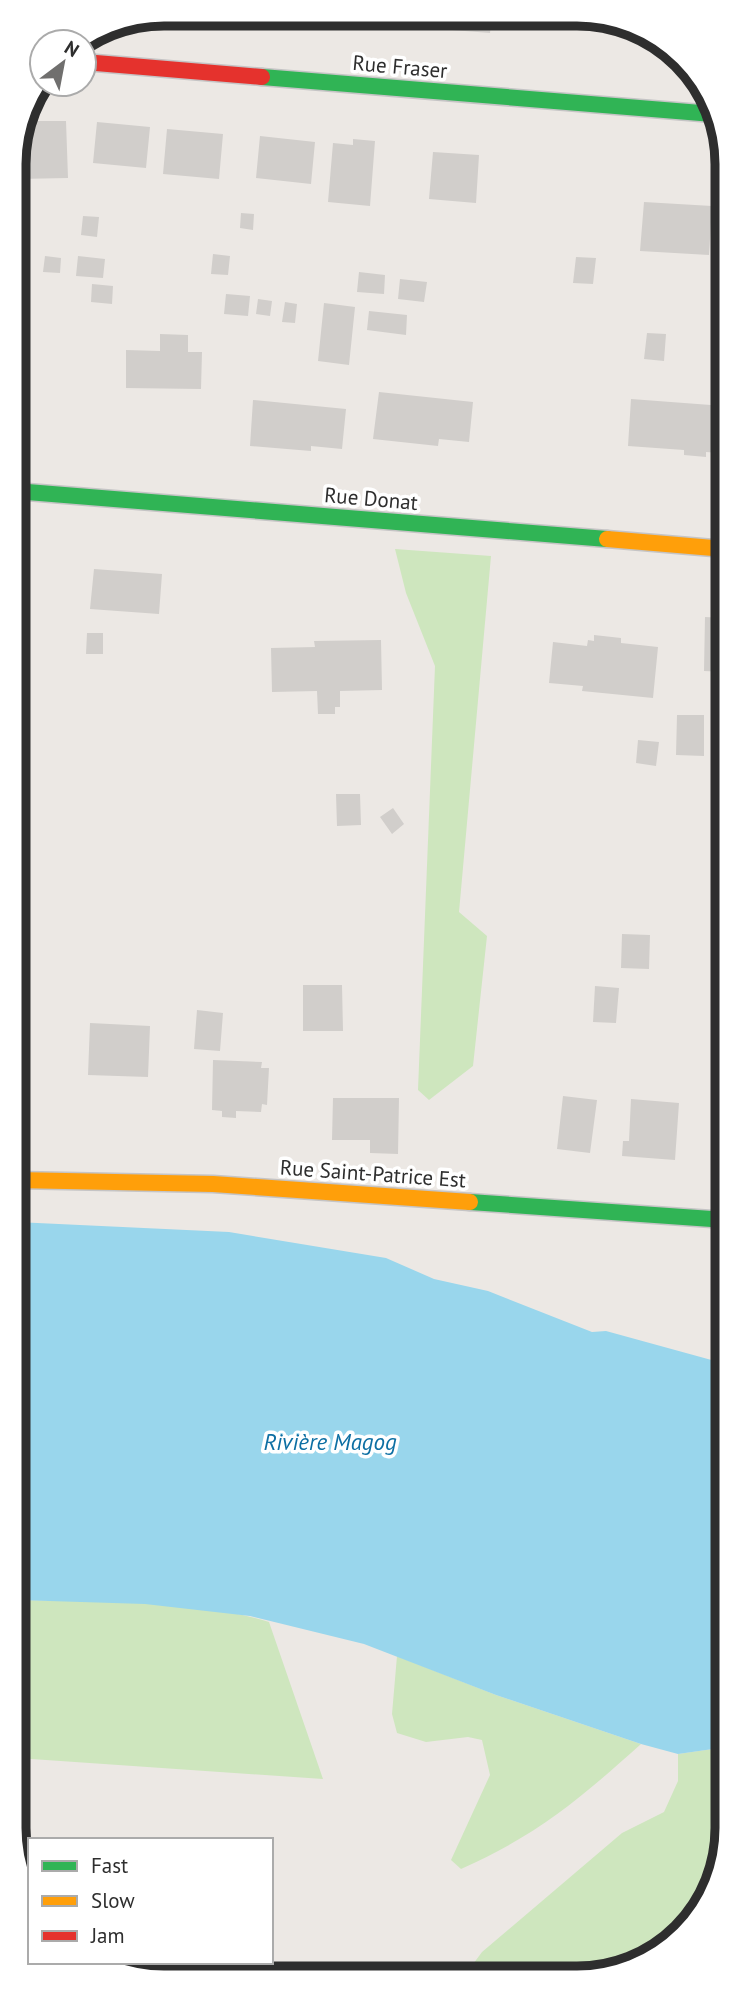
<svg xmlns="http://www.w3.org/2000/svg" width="741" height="1992" viewBox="0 0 741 1992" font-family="'PT Sans',sans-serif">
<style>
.green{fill:#cee6be}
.water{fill:#99d6ec}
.building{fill:#d1cecb}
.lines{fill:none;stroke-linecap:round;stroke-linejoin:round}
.fast-casing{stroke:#c5c4c5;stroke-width:19}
.slow-casing{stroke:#c5c4c5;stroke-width:19}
.jam-casing{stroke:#c5c4c5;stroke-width:19}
.fast{stroke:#30b455;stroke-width:16}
.slow{stroke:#ff9f0a;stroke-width:16}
.jam{stroke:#e5322d;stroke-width:16}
.labels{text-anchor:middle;stroke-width:7;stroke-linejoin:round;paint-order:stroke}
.street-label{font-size:21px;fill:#2e2e2e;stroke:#fff}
.water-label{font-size:23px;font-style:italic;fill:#0d6fa3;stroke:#fff}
.rim{fill:none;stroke:#2e2e2e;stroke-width:9}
</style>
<rect width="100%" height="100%" fill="#ece8e4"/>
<!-- green -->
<path class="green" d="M395,549L491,556L459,912L487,936L473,1066L429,1100L418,1090L435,666L406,593Z
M17,1600C93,1602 198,1599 269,1622L323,1779L17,1758Z
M397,1656L496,1695L641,1744C581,1798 536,1836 461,1869L451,1860L490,1775L482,1740L468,1737L426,1742L397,1733L392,1714Z
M727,1747V1807L722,1810L721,1825L727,1837L690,1927L607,1975H465L482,1952L622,1833L664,1812L678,1781V1754Z"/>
<!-- water -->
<path class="water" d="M16,1222L229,1232L386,1258L434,1279L488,1291L592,1332L606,1331L726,1364L727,1747L678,1754L641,1744L496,1695L364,1644L250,1616L145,1604L17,1600Z"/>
<!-- building -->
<path class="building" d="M281,15H297L296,22L281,20Z
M347,15L409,16V20L391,18L390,25L347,21Z
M428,16H492L490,33L427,28Z
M31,121H66L68,178L18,179L17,145L20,132L31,131Z
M97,122L150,127L146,168L93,163Z
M167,129L223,134L219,179L163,174Z
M260,136L315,142L311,184L256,178Z
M353,139L375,141L370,206L328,202L333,143L353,145Z
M433,152L479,155L476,203L429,199Z
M644,202L712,206L709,255L640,251Z
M241,213L254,214L253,230L240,228Z
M83,216L99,217L97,237L81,235Z
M14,242H30V272H15Z
M213,254L230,256L228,275L211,274Z
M45,256L61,258L60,273L43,272Z
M78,256L105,259L103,278L76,276Z
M576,257L596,258L593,284L573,283Z
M359,272L385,275L384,294L357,292Z
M400,279L427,282L424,302L398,299Z
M92,284L113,286L112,304L91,302Z
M226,294L250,296L248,316L224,314Z
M258,299L272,301L270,316L256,314Z
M285,302L297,304L295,323L282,322Z
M324,303L355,307L349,365L318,361Z
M369,311L407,315L406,335L367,330Z
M647,333L666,334L664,361L644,359Z
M160,334L188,335V352H202L201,389L126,388V350L160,351Z
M379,392L473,402L469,442L439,439L438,446L373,439Z
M631,399L724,406L721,453L706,452V457L684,455V450L628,446Z
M253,400L346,409L342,449L311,446V451L250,446Z
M94,569L162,574L159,614L90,609Z
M705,617L725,618V672L704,671Z
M87,633H103V654H86Z
M594,635L621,638V643L658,647L653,698L582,691L583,686L549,683L553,642L587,646L588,640L594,641Z
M381,640L382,690L340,691V707H335V714H318L317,691L272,692L271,648L315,647L314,641Z
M677,715H704V756L676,755Z
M638,740L659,742L656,766L636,763Z
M15,776H21L20,806H15Z
M336,794H360L361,825L337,826Z
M393,808L404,824L392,834L380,817Z
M622,934L650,935L649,969L621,968Z
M303,985H342L343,1031H303Z
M595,986L619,988L616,1023L593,1022Z
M197,1010L223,1013L220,1051L194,1049Z
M90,1023L150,1026L148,1077L88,1075Z
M213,1060L262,1062L261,1068H269L267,1105L262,1104L261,1112L236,1111V1118L222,1117V1111L212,1110Z
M563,1096L597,1100L590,1153L557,1149Z
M333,1098H399L398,1154L370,1153V1140H332Z
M631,1099L679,1103L675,1160L622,1156L623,1141H629Z
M137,1962H196L195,1969H211V1962H270L268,1975H136Z"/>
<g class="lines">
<!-- fast casing -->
<g class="fast-casing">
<path id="fast" d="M262,77L713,114
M15,491L607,539
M470,1202L726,1220"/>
</g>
<!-- slow casing -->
<g class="slow-casing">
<path id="slow" d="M607,539L725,549
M16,1180L213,1184L470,1202"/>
</g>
<!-- jam casing -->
<g class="jam-casing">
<path id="jam" d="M84,62L262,77"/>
</g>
<!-- fast -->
<use href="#fast" class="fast"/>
<!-- slow -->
<use href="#slow" class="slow"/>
<!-- jam -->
<use href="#jam" class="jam"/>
</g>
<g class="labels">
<!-- street labels -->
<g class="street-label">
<text transform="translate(400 67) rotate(5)" y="7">Rue Fraser</text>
<text transform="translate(371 499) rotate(5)" y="7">Rue Donat</text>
<text transform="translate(373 1174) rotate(4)" y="7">Rue Saint-Patrice Est</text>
</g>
<!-- water labels -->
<g class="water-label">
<text x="330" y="1450">Rivière Magog</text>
</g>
</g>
<!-- crop -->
<path d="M0 0H741V1992H0ZM164 26H577A138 138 0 0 1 715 164V1828A138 138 0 0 1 577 1966H164A138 138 0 0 1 26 1828V164A138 138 0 0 1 164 26Z" fill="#fff" fill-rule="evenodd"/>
<path class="rim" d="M164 26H577A138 138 0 0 1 715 164V1828A138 138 0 0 1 577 1966H164A138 138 0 0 1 26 1828V164A138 138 0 0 1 164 26Z"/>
<!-- legend -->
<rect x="28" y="1838" width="245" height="126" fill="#ffffff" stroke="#ababab" stroke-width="2"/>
<rect x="42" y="1861" width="35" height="10" fill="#30b455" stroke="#ababab" stroke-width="2"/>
<text x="91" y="1873" font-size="21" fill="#2e2e2e">Fast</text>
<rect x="42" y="1896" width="35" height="10" fill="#ff9f0a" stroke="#ababab" stroke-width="2"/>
<text x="91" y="1908" font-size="21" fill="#2e2e2e">Slow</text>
<rect x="42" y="1931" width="35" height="10" fill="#e5322d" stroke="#ababab" stroke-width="2"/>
<text x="91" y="1943" font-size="21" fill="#2e2e2e">Jam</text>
<!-- north arrow -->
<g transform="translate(63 63) rotate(32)"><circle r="33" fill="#ffffff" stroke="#ababab" stroke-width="2"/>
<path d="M0-5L12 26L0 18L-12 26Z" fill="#706f6e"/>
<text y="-10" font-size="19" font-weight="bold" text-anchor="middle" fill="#2e2e2e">N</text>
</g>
</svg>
